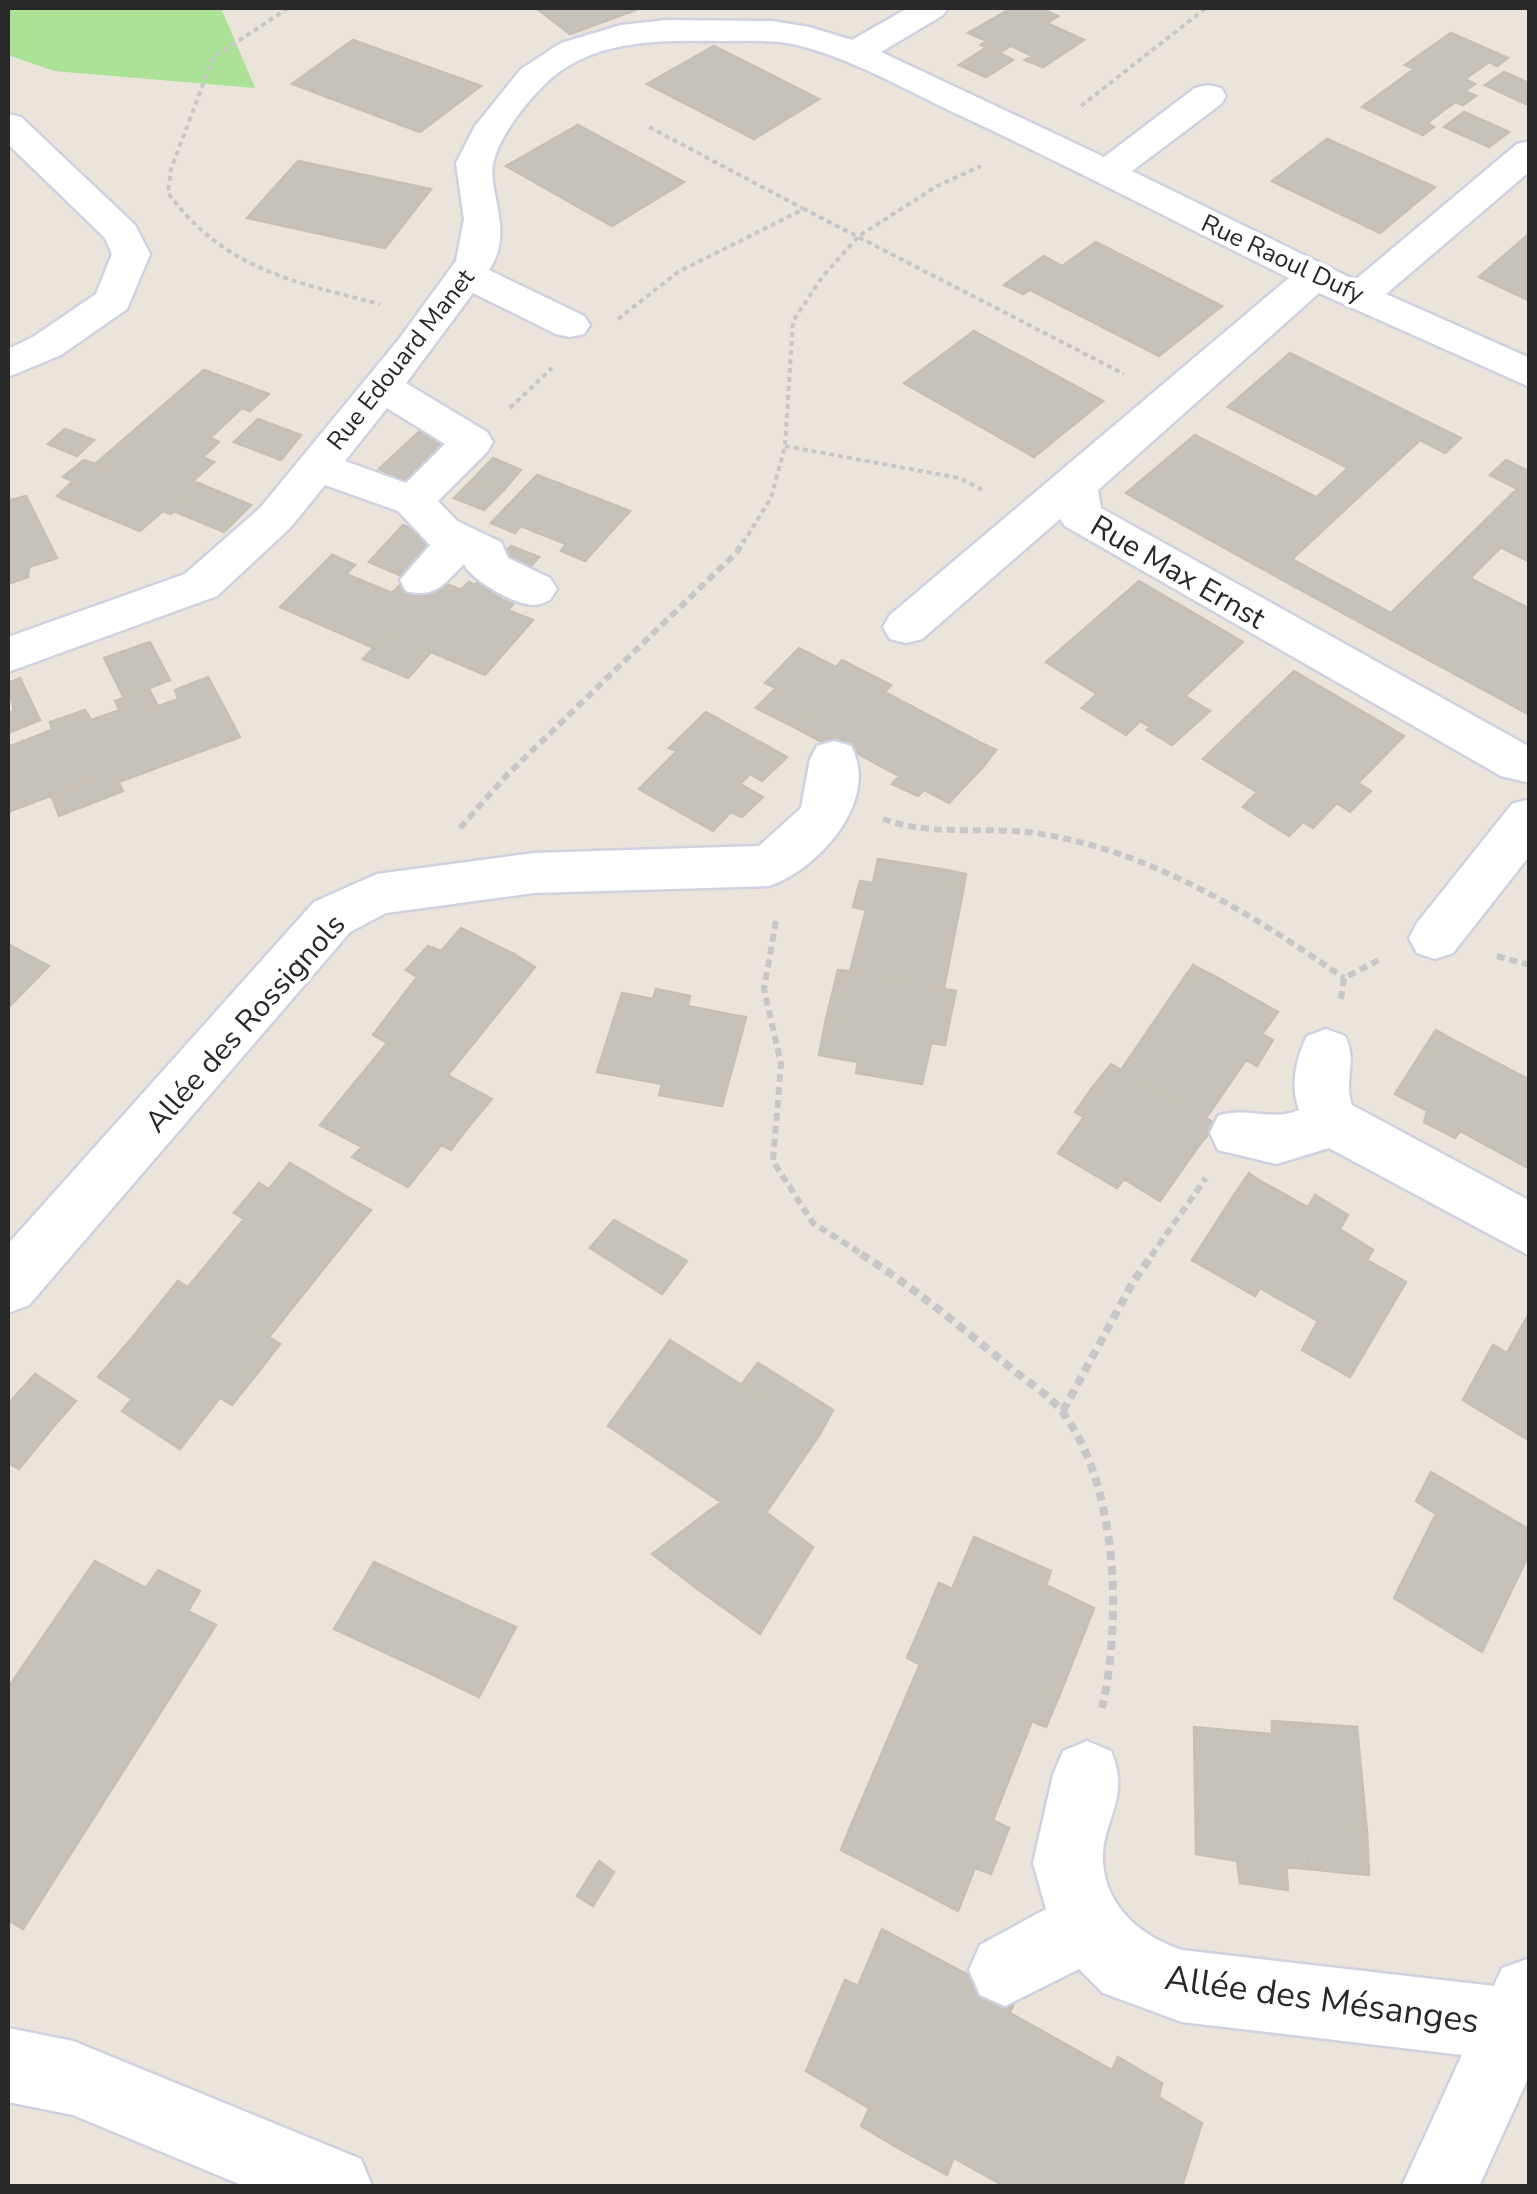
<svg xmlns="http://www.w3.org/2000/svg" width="1537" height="2194" viewBox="0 0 1537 2194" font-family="'Nunito Sans',sans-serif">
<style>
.green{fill:#abe296}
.building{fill:#c6c1b9;stroke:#c6c0b4;stroke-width:2.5}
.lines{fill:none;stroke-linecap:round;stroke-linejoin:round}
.minor-casing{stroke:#cfd1e1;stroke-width:5}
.path-far2{stroke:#c7c7c7;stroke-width:4;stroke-dasharray:5 4;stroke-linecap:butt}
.path-far1{stroke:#c7c7c7;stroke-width:6;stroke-dasharray:8 5;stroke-linecap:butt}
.path{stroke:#c7c7c7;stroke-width:8;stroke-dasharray:9 6;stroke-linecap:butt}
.minor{fill:#fff;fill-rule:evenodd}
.labels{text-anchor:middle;stroke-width:8;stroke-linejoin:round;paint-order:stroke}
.far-street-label{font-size:25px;fill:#282828;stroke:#fff}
.street-label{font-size:30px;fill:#282828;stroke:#fff}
.near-street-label{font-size:35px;fill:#282828;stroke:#fff}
</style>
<rect width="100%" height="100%" fill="#ebe4da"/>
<!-- green -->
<path class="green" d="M8,8H221L255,88L54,71L8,55Z"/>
<!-- building -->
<path class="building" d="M536,8H641L570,34Z
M1012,8H1039L1058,16L1047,23Z
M1012,8L1047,23L1084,40L1043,67L1025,60L1032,56L993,37L987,41L968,33Z
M1451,33L1508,58L1497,66L1489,62L1465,79L1475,84L1465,91L1476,96L1463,105L1455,102L1427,123L1434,127L1423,135L1362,107L1414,69L1405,65Z
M993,37L1010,46L999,53L981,45Z
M353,40L481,86L420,132L292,84Z
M714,46L819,99L754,139L647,84Z
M987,47L1013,60L986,77L959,65Z
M1504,72L1520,79L1500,92L1485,85Z
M1520,79L1530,84L1528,105L1500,92Z
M1464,112L1480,119L1460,134L1444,127Z
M1480,119L1509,132L1489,147L1460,134Z
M578,125L684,182L612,226L506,166Z
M1327,139L1435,187L1380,233L1272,181Z
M298,161L431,189L385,248L247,218Z
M1530,233V301L1479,277Z
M1096,242L1222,306L1159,356L1030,290L1023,294L1004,285L1044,256L1062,266Z
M974,331L1103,401L1034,457L904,383Z
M1290,353L1408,412L1348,468L1228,407Z
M204,370L269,394L250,411L242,408L210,438L219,442L203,457L214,462L193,481L251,505L224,532L174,511L186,500L172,494L157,509L163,511L140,531L75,504L112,470L95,464Z
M1408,412L1461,438L1445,453L1420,440L1292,559L1391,613L1517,489L1490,475L1506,460L1530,472V518L1403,646L1248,561Z
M258,419L301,435L281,460L234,442Z
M65,429L94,440L77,456L48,444Z
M422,429L454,442L410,483L379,469Z
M1195,435L1316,497L1248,561L1126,493Z
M493,458L521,470L503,491L473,479Z
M84,460L112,470L75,504L57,496L73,481L63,477Z
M537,475L630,511L585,561L561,551L566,544L521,526L515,533L491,523Z
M473,479L503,491L484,510L454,498Z
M172,494L186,500L171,514L157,509Z
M26,496L57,558L29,567L28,577L8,584V501Z
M1530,518V562L1500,547Z
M403,525L434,538L435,545L404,577L369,562Z
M511,546L539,557L527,571L498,559Z
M332,555L355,565L346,574L392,593L401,584L424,594L437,580L461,590L469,582L475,585L484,576L512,586L500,599L486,593L473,608L500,619L508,610L533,620L485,675L387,633L374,648L280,607Z
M1470,578L1530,609V715L1403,646Z
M1139,581L1243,642L1185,696L1210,711L1172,745L1147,730L1150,727L1140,721L1126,735L1082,708L1097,694L1046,662Z
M486,593L500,599L513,604L500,619L473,608Z
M387,633L431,652L408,678L363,659Z
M150,642L170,680L124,698L104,658Z
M799,648L836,667L842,660L891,685L838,743L815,731L821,724L802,715L792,726L756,708L776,688L765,683Z
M1294,671L1404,736L1358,783L1371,791L1350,812L1337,803L1313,828L1303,822L1289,836L1243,807L1257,792L1203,759Z
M208,677L240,737L119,782L114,772L8,812V747L52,730L50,722L85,710L91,720L120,710L124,719L178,699L175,690Z
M20,678L40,720L8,733V713L14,711L8,683Z
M149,689L158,706L124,719L115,701Z
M885,692L983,744L971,760L983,767L949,803L924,790L918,796L892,784L899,776L838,743Z
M706,712L762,743L756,749L781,763L762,781L750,774L740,784L763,797L742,817L731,812L713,831L639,789L677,751L669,748Z
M802,715L821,724L815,731L838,743L833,748L792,726Z
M762,743L787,757L781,763L756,749Z
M983,744L996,750L983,767L971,760Z
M114,772L123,791L59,816L51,795Z
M878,859L941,869L940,880L964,886L944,988L850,971L866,910L853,907L860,881L873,883Z
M941,869L966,874L964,886L940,880Z
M461,928L514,954L506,965L527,977L448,1075L373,1035L417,977L406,970L428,946L441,951Z
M8,944L49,966L8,1008Z
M514,954L535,967L527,977L506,965Z
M1193,965L1216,977L1208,988L1186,975Z
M838,970L850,971L843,998L855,1000L849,1023L826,1019Z
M850,971L956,991L950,1019L937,1017L922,1084L856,1073L858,1062L819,1055L826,1019L849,1023L855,1000L843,998Z
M1186,975L1208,988L1216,977L1278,1012L1262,1034L1273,1040L1257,1066L1246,1060L1206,1118L1121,1070Z
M656,989L690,996L688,1006L733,1015L726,1041L739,1044L722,1106L659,1095L662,1084L597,1072L622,993L653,999Z
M733,1015L746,1017L739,1044L726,1041Z
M937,1017L950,1019L945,1045L931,1043Z
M1436,1030L1448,1037L1438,1054L1425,1047Z
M1448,1037L1530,1080V1169L1460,1131L1455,1138L1424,1122L1427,1111L1395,1094L1425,1047L1438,1054Z
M387,1043L399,1049L378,1075L388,1080L367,1104L347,1092Z
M399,1049L492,1099L470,1125L461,1120L408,1187L352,1157L362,1147L320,1125L347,1092L367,1104L388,1080L378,1075Z
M1111,1064L1206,1118L1189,1141L1198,1147L1160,1201L1124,1179L1117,1188L1058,1153L1101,1093L1092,1088Z
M1092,1088L1101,1093L1084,1117L1075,1112Z
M1206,1118L1216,1124L1198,1147L1189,1141Z
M461,1120L470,1125L451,1150L441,1145Z
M290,1163L344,1195L336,1206L361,1222L269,1337L188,1287L244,1219L234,1213L259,1183L269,1189Z
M1249,1173L1257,1179L1243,1200L1234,1195Z
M1257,1179L1293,1199L1286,1209L1302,1218L1315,1195L1348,1215L1340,1229L1373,1250L1367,1260L1406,1282L1350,1377L1302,1350L1318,1321L1260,1288L1255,1296L1192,1260L1234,1195L1243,1200Z
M344,1195L371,1210L361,1222L336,1206Z
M1293,1199L1309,1208L1302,1218L1286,1209Z
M614,1220L687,1261L662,1294L590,1248Z
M178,1281L188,1287L164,1317L171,1322L148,1348L132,1338Z
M188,1287L280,1344L256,1375L243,1368L180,1449L122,1411L132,1399L98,1377L132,1338L148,1348L171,1322L164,1317Z
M1530,1312V1441L1463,1400L1493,1345L1507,1353Z
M670,1340L820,1434L741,1549L699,1590L652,1554L721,1502L608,1426Z
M758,1363L833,1410L820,1434L741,1385Z
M243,1368L256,1375L232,1405L220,1398Z
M35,1374L76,1401L54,1426L11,1401Z
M11,1401L54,1426L19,1469L8,1463V1405Z
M1431,1472L1530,1530V1552L1482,1652L1394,1598L1436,1514L1416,1501Z
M767,1513L813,1547L760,1634L699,1590L741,1549Z
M974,1537L1051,1571L1046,1585L1094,1608L1060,1694L1046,1686L1032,1721L907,1658L923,1621L936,1627Z
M95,1561L146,1588L158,1570L200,1591L188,1611L216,1625L23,1929L8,1920V1688Z
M374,1562L475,1609L429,1673L334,1629Z
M939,1583L952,1589L936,1627L923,1621Z
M475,1609L516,1627L479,1697L429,1673Z
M920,1664L1032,1721L993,1820L1009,1828L991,1874L975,1868L958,1911L874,1867L882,1848L849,1830Z
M1046,1686L1060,1694L1046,1727L1032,1721Z
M1272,1721L1357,1727L1367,1832L1345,1830L1347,1873L1309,1869L1307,1848L1285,1844L1288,1890L1240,1883L1237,1861L1196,1854L1194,1727L1272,1734Z
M849,1830L882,1848L874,1867L841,1850Z
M1345,1830L1367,1832L1369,1875L1347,1873Z
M1285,1844L1307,1848L1309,1869L1286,1867Z
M599,1861L614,1872L593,1906L577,1896Z
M882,1929L976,1979L970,1993L1010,2013L947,2175L905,2152L911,2133L806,2071L845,1980L858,1986Z
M976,1979L1015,2001L1010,2013L970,1993Z
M1010,2013L1112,2070L1118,2057L1162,2083L1159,2097L1202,2123L1182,2186H1004L954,2158Z
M869,2109L911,2133L905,2152L861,2126Z"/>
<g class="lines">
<!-- minor casing -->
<g class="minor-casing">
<path id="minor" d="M908,8H948L943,15L881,52L1104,157L1195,88L1208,85L1221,88L1226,96L1221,104L1132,171L1355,280L1517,144L1530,141V171L1386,294L1530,358V387L1319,293L1098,490L1101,508L1530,747V783L1501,776L1065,526L1060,519L922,639L906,643L890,639L883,627L890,615L1289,278C1178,223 1069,166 957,114C908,91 858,62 805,47C778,39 750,41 722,41C662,40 590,38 544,85C525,104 501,134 494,160C485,189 516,230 489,270L584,316L590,325L584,334L570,337L556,334L473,293L406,383L487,432L493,442L487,452L438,501L457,521L501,542L508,558L550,578L557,589L550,600C545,602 539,605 534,605C515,605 471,580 464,564C445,583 435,599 406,591L400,580L430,545L398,511L325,485L290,528L217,596L8,672V637L185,574L260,508L399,339L456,261L464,219L456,163L475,126L521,69L561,43L621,25L667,20L772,21L809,27L852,40ZM387,408L445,444L406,483L345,461Z
M8,114L21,117L135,225L150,254L127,309L61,355L8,377V349L33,337L96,294L112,254L105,238L8,144Z
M834,741L851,746C881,800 818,870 769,886L534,893L386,913L350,932L29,1305L8,1313V1244L314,902L377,874L534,853L759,846L801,808L810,759L817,746Z
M1530,799V855L1453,953L1435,959L1417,953L1409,938L1417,923L1512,804Z
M1326,1029L1345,1036C1358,1062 1343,1080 1352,1105L1530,1201V1256L1329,1148L1276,1164L1218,1150L1210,1133L1218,1116C1246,1106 1272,1122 1299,1110C1290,1086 1296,1058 1307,1036Z
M1087,1741L1111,1751C1132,1800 1100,1821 1103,1864C1107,1909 1143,1937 1182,1950L1494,1986L1502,1968L1530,1958V2074L1479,2186H1402L1462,2055L1182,2022L1103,1993L1079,1969L1005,2006L980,1995L969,1970L980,1945L1046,1909L1033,1863L1053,1775L1063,1751Z
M8,2028L73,2041L361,2159L372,2186H244L73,2115L8,2102Z"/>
</g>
<!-- path-far2 -->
<path class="path-far2" d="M288,8L213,58L171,169L168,193C224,269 293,282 380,304
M1081,106L1206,8
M649,127L804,209
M618,319L678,272L804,209L1124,374
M510,408L552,368
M785,446L959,478L983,490
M743,543L771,498L785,446L793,321L823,276L859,236L937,186L981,166"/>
<!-- path-far1 -->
<path class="path-far1" d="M883,819C933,837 983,826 1035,833C1150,850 1250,913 1344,978
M460,828L507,775L737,552L744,540
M776,921L764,989L781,1064L773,1161L813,1223L865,1256
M1497,956L1530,965
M1341,999L1344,978L1381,959
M1151,1256L1206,1178"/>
<!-- path -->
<path class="path" d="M861,1254C915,1288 963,1329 1012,1369C1029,1383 1052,1397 1064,1414C1118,1488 1122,1621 1102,1708
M1063,1411L1133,1282L1153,1254"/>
<!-- minor -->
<use href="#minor" class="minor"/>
</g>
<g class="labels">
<!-- far-street labels -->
<g class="far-street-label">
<text transform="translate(1283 258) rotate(25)" y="9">Rue Raoul Dufy</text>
<text transform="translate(400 359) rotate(-52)" y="9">Rue Edouard Manet</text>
</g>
<!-- street labels -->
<g class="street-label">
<text transform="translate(1178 572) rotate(30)" y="10">Rue Max Ernst</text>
<text transform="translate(245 1023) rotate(-48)" y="10">Allée des Rossignols</text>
</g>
<!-- near-street labels -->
<g class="near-street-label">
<text transform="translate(1322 1999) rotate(8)" y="12">Allée des Mésanges</text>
</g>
</g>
<!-- border -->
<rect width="1537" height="2194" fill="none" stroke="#282828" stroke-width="20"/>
</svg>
